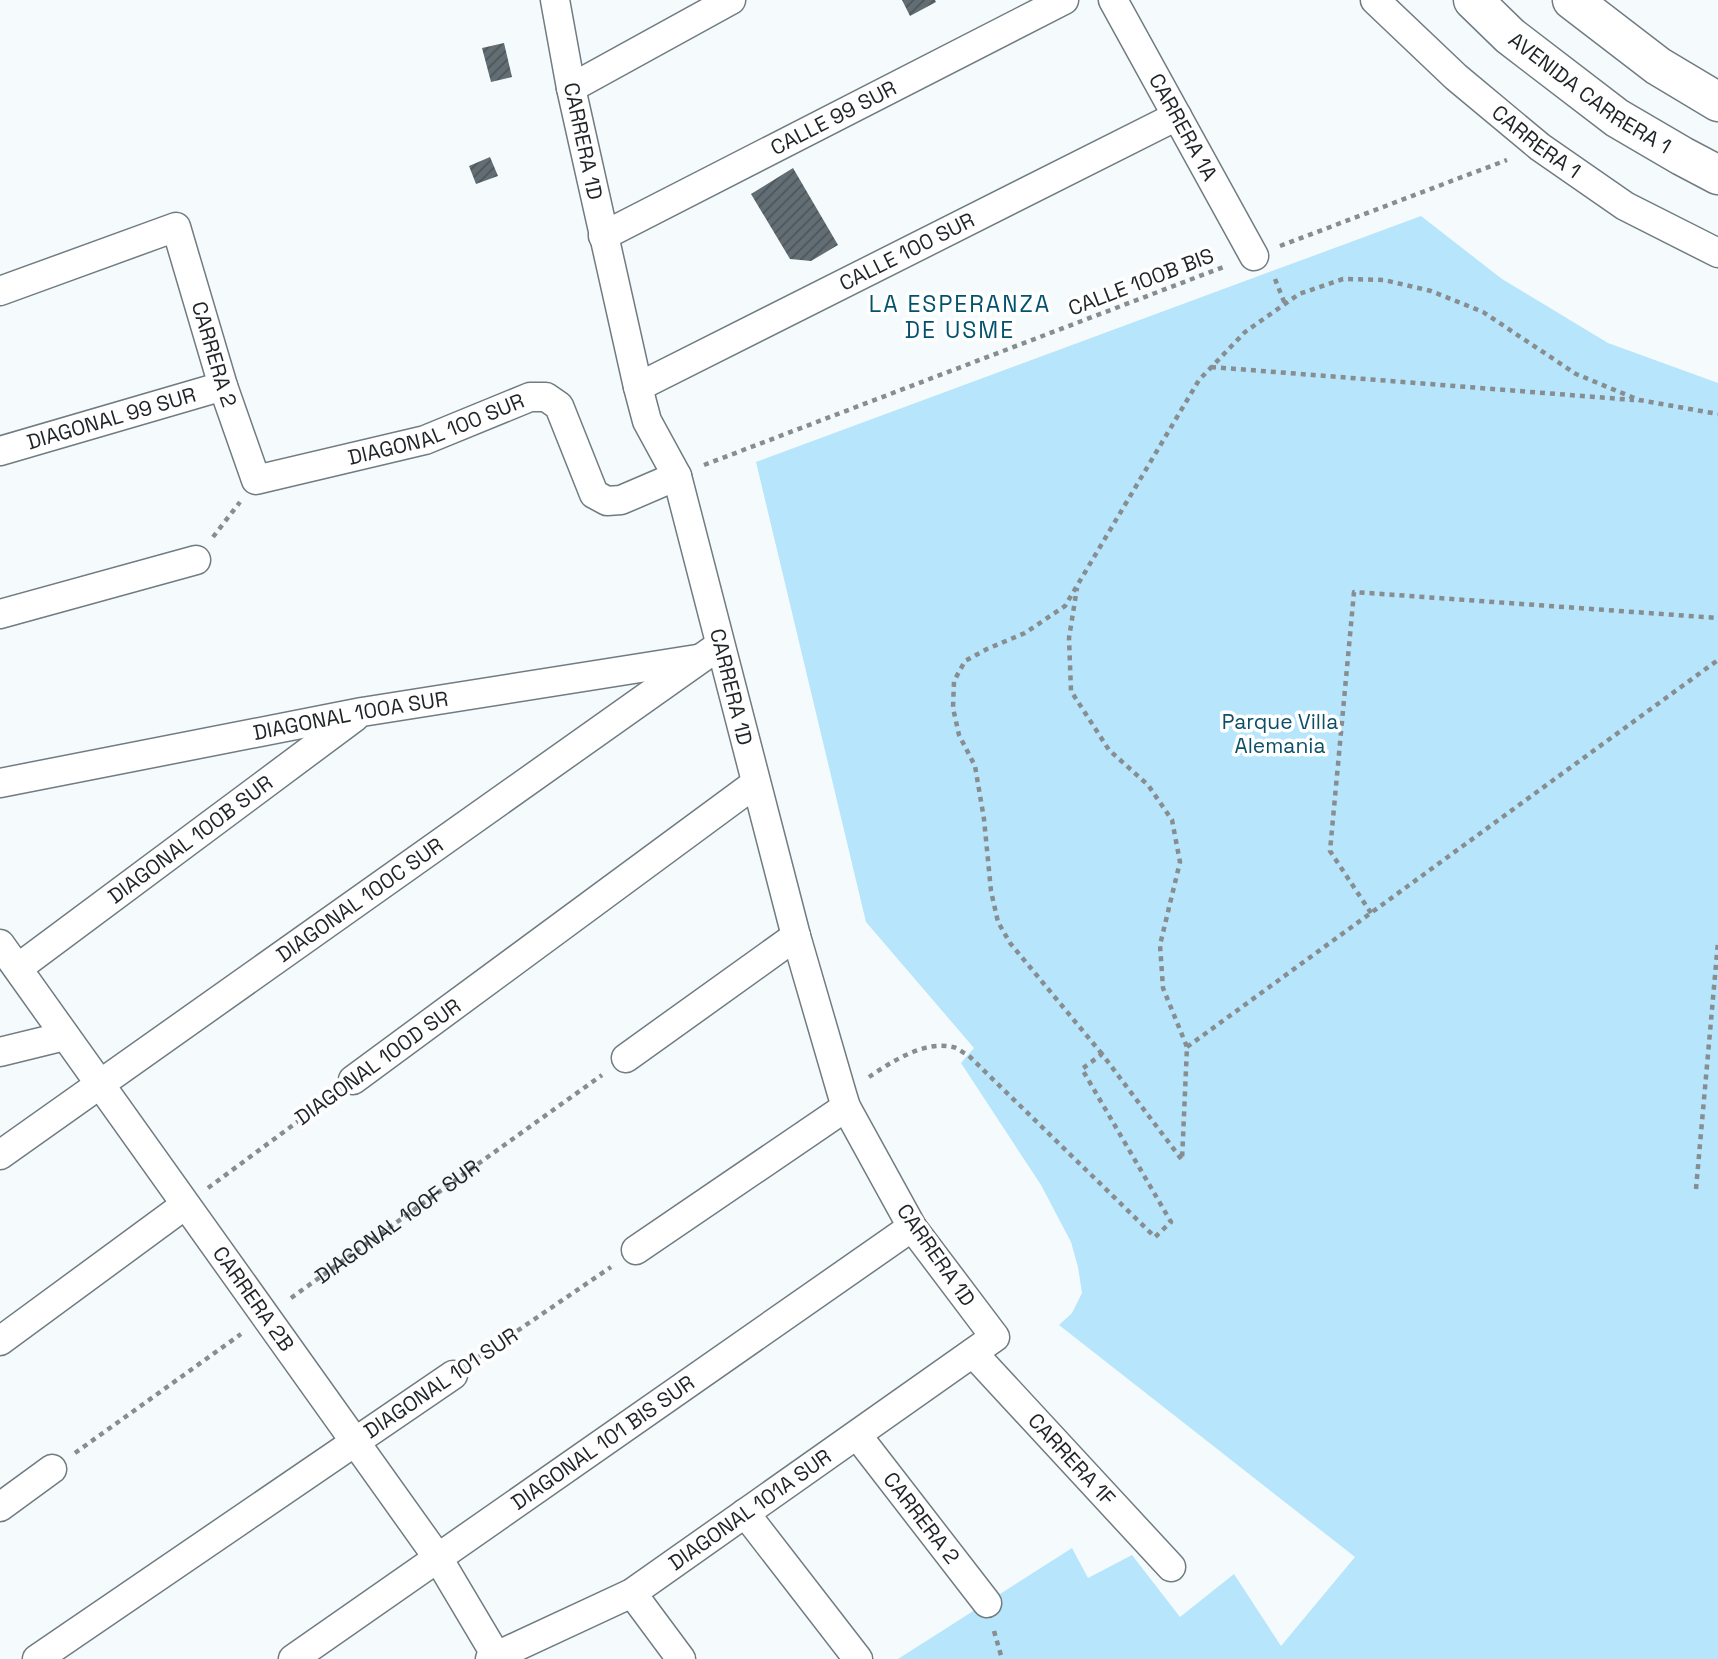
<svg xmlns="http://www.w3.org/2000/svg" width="1718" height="1659" viewBox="0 0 1718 1659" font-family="'Space Grotesk',sans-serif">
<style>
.green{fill:#b6e5fc}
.building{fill:url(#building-hatch)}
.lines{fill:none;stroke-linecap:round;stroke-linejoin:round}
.minor-casing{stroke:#707c82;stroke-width:31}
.trunk-casing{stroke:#707c82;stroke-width:41}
.path{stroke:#888d90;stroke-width:4.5;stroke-dasharray:5 5;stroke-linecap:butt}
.minor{stroke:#fff;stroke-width:28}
.trunk{stroke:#fff;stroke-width:38}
.labels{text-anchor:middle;stroke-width:7;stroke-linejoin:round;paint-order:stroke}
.street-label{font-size:21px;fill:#1f2427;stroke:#fff}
.park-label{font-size:21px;fill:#0d4f68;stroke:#fff}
.neighbourhood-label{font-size:23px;letter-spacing:2px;fill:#03526d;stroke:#fff}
</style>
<defs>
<pattern id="building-hatch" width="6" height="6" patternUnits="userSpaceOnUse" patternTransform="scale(1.75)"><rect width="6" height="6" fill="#626e74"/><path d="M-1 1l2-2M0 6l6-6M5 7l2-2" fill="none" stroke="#4c555a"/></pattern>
</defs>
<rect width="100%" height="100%" fill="#f5fbfd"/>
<!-- green -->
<path class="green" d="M1421,216L1502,279L1608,343L1718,383V1659H898L1072,1548L1088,1578L1132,1555L1180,1617L1234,1574L1281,1646L1355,1557L1059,1325L1072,1313L1082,1293L1078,1267L1071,1242L1041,1185L961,1063L974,1048L866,922L756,462Z"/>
<!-- building -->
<path class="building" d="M902,0H935L936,2L910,16Z
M504,43L512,77L491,82L482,48Z
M490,157L498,176L476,184L469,166Z
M793,168L838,245L811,261L790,259L751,194Z"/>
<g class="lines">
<!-- minor casing -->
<g class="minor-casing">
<g id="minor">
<path id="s2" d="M1113,0L1254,256"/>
<path id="s3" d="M1375,0L1456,77L1540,147L1625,206L1718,253"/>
<path d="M571,88L731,0"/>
<path id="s4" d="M603,236L1064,0"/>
<path id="s5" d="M0,291L176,227L223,386L256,480L425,440L530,397H546L559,406L594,494L607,501L621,500L677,476"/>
<path id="s6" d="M638,387L1177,116"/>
<path id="s7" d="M0,451L223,386"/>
<path d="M0,614L196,560"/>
<path id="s8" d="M0,783L362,712L697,659"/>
<path id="s9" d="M0,944L438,1558L498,1659"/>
<path id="s10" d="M18,968L355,717"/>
<path d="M0,1052L65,1036"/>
<path d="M626,1058L796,936"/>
<path d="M353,1080L756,783"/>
<path id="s11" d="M0,1155L720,645"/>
<path d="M636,1250L846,1107"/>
<path d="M0,1341L185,1205"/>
<path id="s12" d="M973,1353L1171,1567"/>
<path id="s13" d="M857,1435L987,1603"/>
<path d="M0,1507L52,1469"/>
<path d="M745,1513L858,1659"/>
<path d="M632,1593L681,1659"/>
<path d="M37,1659L453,1375"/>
<path id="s14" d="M293,1659L912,1227"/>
<path id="s15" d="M490,1659L632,1593L995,1337L912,1227L846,1107L842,1094L796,936L677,476L647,421L638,387L571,88L555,0"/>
</g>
</g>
<!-- trunk casing -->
<g class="trunk-casing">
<g id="trunk">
<path id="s16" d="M1473,0L1510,36L1617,118L1682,156L1718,175"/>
<path d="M1572,0L1658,66L1718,102"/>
</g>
</g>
<!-- path -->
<g class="path">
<path d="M1280,246L1507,160"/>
<path d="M1275,279L1285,304"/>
<path d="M1211,367L1634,400"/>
<path d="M704,465L1226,266"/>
<path d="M213,537L240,502"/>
<path d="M1371,913L1330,851L1354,592L1718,618"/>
<path d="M1187,1047L1718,660"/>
<path d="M1102,1054L1010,943L998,922L991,891L984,819L975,766L959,735L953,708L954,681L965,661L987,649L1025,633L1065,606L1199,380L1245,332L1299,294L1343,279L1384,280L1431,291L1483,312L1576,374L1639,400L1718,414"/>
<path d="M869,1077C891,1062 925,1040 953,1047C958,1048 963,1053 968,1055L1155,1237L1171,1222L1082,1069L1102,1054L1182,1160L1187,1047L1163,988L1160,945L1180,862L1172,820L1148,785L1109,750L1071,691L1069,638L1077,588"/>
<path d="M208,1188L331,1097"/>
<path d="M1696,1189L1718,942"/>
<path id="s1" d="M291,1298L602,1075"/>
<path d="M476,1359L611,1267"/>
<path d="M75,1453L241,1334"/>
<path d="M994,1631L1002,1659"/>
</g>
<!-- minor -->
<use href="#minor" class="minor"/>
<!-- trunk -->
<use href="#trunk" class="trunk"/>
</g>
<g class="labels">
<!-- street labels -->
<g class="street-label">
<text dy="7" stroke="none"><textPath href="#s16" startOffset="150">AVENIDA CARRERA 1</textPath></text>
<text dy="7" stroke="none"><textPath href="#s4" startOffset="259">CALLE 99 SUR</textPath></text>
<text dy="7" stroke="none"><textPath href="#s2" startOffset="145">CARRERA 1A</textPath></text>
<text transform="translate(583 141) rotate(78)" y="7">CARRERA 1D</text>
<text dy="7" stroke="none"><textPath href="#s3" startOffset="215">CARRERA 1</textPath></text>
<text dy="7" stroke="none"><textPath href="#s6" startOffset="301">CALLE 100 SUR</textPath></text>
<text transform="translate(1141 282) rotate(-21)" y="7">CALLE 100B BIS</text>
<text dy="7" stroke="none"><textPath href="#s5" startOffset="320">CARRERA 2</textPath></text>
<text dy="7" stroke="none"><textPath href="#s7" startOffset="116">DIAGONAL 99 SUR</textPath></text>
<text dy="7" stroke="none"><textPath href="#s5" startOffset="640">DIAGONAL 100 SUR</textPath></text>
<text transform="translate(731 687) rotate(76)" y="7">CARRERA 1D</text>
<text dy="7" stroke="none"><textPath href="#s8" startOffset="357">DIAGONAL 100A SUR</textPath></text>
<text dy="7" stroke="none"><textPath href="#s10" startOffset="215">DIAGONAL 100B SUR</textPath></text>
<text dy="7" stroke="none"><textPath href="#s11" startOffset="441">DIAGONAL 100C SUR</textPath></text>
<text transform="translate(378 1062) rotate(-36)" y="7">DIAGONAL 100D SUR</text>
<text dy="7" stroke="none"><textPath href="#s1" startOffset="131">DIAGONAL 100F SUR</textPath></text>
<text transform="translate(936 1255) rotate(55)" y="7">CARRERA 1D</text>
<text dy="7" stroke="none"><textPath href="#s9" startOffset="436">CARRERA 2B</textPath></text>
<text transform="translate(441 1383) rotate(-34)" y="7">DIAGONAL 101 SUR</text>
<text dy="7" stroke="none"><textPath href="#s14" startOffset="378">DIAGONAL 101 BIS SUR</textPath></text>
<text dy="7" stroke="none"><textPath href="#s12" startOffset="145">CARRERA 1F</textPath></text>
<text dy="7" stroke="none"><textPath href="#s15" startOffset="301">DIAGONAL 101A SUR</textPath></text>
<text dy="7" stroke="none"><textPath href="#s13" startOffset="105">CARRERA 2</textPath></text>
</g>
<!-- park labels -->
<g class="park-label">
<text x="1280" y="729">Parque Villa<tspan x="1280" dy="24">Alemania</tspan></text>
</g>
<!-- neighbourhood labels -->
<g class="neighbourhood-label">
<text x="960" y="312">LA ESPERANZA<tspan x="960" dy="26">DE USME</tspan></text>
</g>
</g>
</svg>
